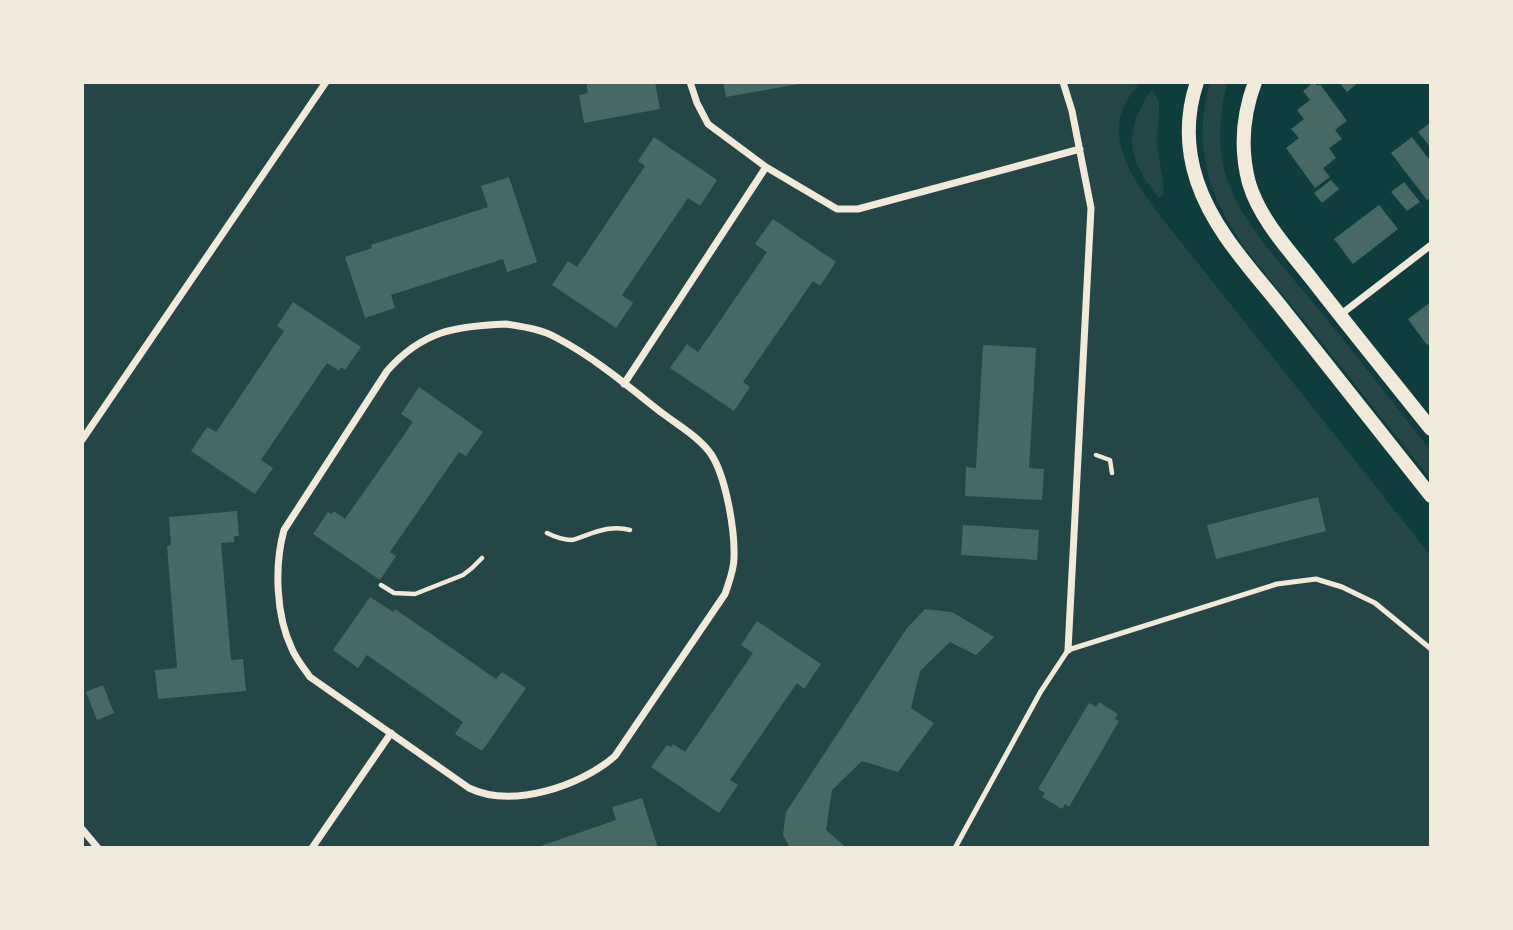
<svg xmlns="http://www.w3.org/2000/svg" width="1513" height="930" viewBox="0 0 1513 930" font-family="Spectral,serif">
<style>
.green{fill:#244646}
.building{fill:#486865}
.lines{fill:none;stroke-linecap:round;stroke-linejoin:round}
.path{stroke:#f1e9da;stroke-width:4.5}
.service{stroke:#f1e9da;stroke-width:5}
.minor{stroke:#f1e9da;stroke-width:7}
.secondary{stroke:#f1e9da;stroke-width:14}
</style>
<rect width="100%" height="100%" fill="#0f3d3e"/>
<!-- green -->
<path class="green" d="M82,82H1140C1136,88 1131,94 1127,100C1104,141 1135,180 1157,212L1431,556V848H82Z
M1210,82H1228C1218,114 1217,150 1228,182C1243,225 1286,269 1314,304C1354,352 1392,402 1431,451V480C1388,426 1345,371 1302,318C1269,278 1229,236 1212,187C1200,153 1200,116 1210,82Z
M1152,89C1155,94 1158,98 1159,104C1160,117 1156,130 1157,143C1158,160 1164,177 1164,194L1159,198C1126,158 1123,132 1152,89Z"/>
<!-- building -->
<path class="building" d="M586,82H655L660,109L584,123L579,95L588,93Z
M723,82H799V84L726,97Z
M1314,82L1318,86L1320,84L1347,121L1335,130L1342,139L1329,148L1336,158L1323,168L1330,177L1315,188L1286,148L1299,138L1291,129L1304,119L1297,110L1310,100L1303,91Z
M1339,82H1359L1347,92Z
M1431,122V148L1418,132Z
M654,137L717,180L700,206L688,198L622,295L633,303L616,328L552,285L568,261L577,267L645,166L638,161Z
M1412,137L1431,162V198L1427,200L1391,153Z
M509,177L537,262L507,272L503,259L391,295L395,308L365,318L345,257L372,248L371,245L488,207L481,186Z
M1331,180L1339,189L1322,203L1314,193Z
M1404,182L1420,202L1407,211L1391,192Z
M1379,205L1398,229L1353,264L1334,239Z
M773,219L836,262L820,286L813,281L743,382L750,387L734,411L670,368L687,344L698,352L715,328L767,252L755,244Z
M293,302L361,347L345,370L341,367L339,371L327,363L261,460L273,468L255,494L191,451L207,427L216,432L219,428L284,331L277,326Z
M1431,302V342L1427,345L1408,319Z
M983,345L1036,348L1029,468L1044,469L1042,500L965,496L966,467L976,468Z
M419,387L483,432L466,456L459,452L390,552L396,556L380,580L313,534L328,512L332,514L334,511L345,519L413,422L401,414Z
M1318,497L1326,531L1216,559L1207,525Z
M237,511L239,536H234V542L221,543L231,660L243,659L246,691L158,699L155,670L177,668L167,546L171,545L169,517Z
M963,525L1039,530L1037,560L961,555Z
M370,597L393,612L395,609L496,679L502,672L526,688L482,751L455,734L463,722L367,655L358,668L333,650Z
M925,609L952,612L994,637L976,655L950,642L920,671L911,708L934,723L898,772L862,761L832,790L826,830L847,848H790L783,835L786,812L907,628Z
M757,621L821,664L804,689L797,683L730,780L738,785L719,813L651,767L667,745L671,747L673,744L685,752L753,653L741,645Z
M103,685L114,713L97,720L86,692Z
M1099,702L1118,714L1115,719L1119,721L1069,807L1065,804L1062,809L1042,797L1045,793L1038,789L1089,703L1096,707Z
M642,798L658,848H535L616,820L612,807Z"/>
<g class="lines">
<!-- path -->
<path class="path" d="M1096,455L1110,460L1112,473
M547,533C555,537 562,540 572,540C592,534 609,524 630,530
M381,585L394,593L415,594L463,575L472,568L482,558"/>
<!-- service -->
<path class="service" d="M955,848L1041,691L1068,650L1277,584L1316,579L1342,587L1375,603L1431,649"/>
<!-- minor -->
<path class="minor" d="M690,82L697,103L708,124L766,167L837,209H858L1080,149
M1063,82L1072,111L1091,208L1068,650
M1340,315L1431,245
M506,324C524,327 541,329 557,338C595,358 629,387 662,413C678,425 699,437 711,454C726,477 735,530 734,558C734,570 729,582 725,594L615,756C581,786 512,809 469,788L310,677C304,668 296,659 292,649C276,616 274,566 284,530L387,371C422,331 455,326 506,324Z
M624,384L766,167
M82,440L326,82
M82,829L98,848
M312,848L391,733"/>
<!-- secondary -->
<path class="secondary" d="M1197,82C1186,115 1186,148 1197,181C1214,232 1253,271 1286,313C1334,374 1382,435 1431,496
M1255,82C1243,114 1240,149 1249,183C1260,220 1290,251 1314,282C1352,331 1392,380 1431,429"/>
</g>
<!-- border -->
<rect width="1513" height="930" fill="none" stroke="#f1e9da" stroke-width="168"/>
</svg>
